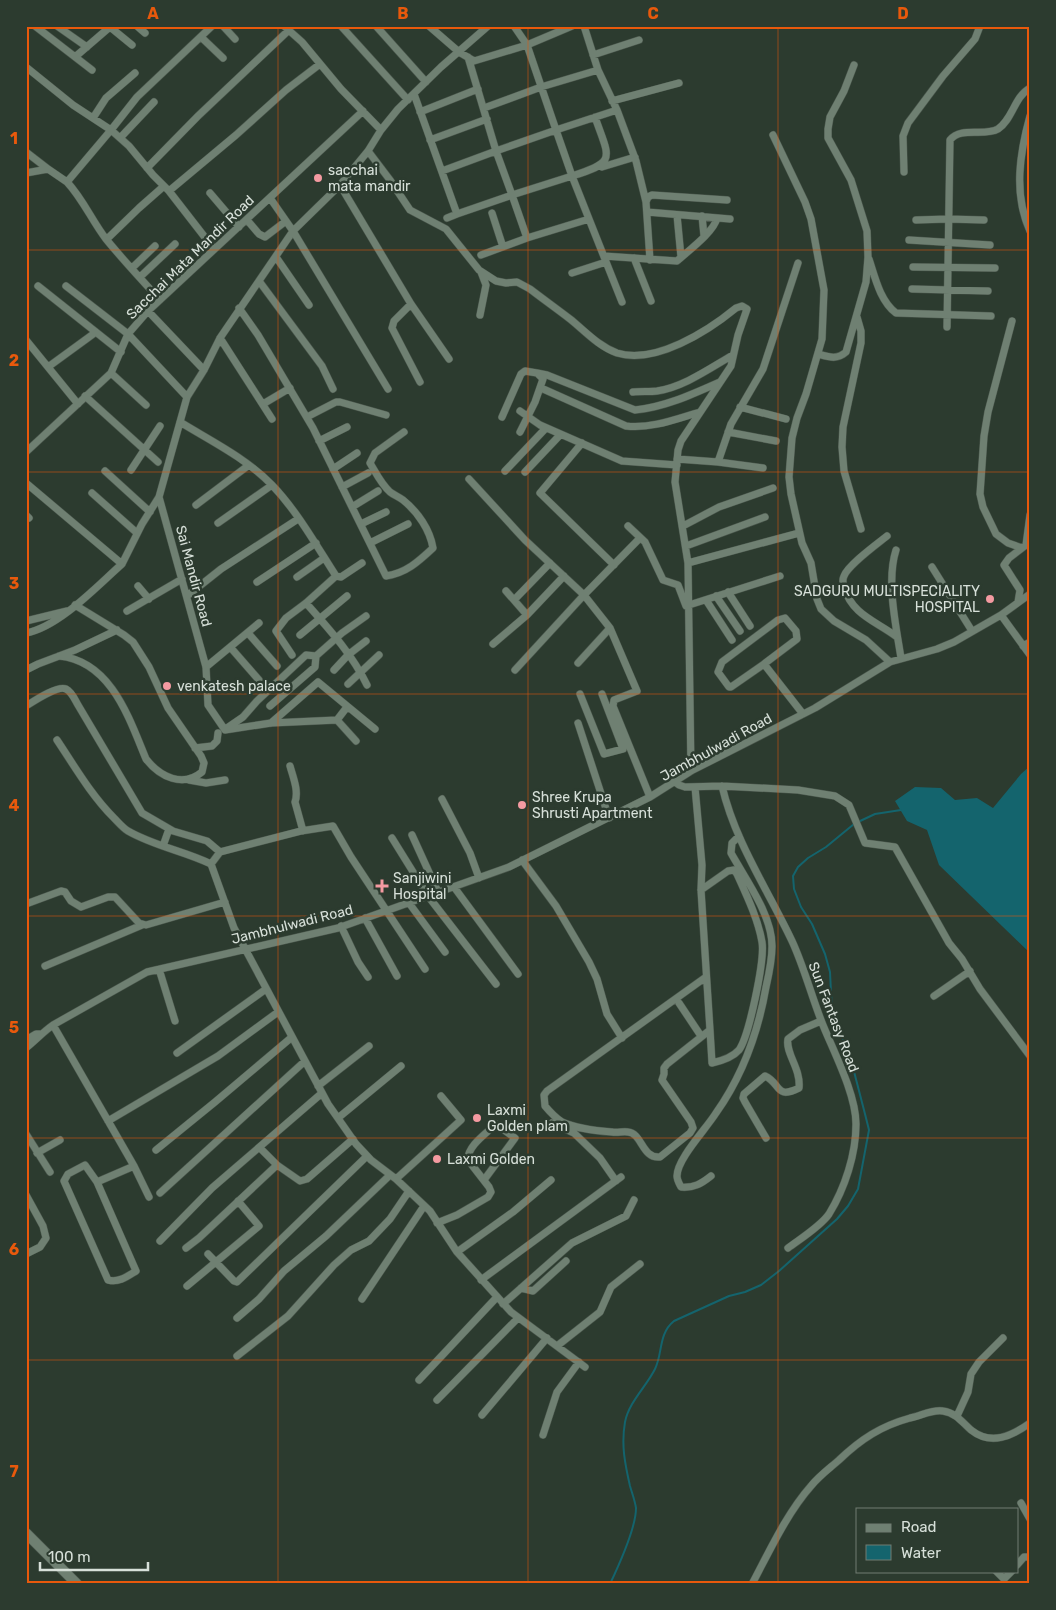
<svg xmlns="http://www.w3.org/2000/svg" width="1056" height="1610" viewBox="0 0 1056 1610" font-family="Rubik,sans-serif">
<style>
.water{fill:#14646d}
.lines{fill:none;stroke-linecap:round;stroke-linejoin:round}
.stream{stroke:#14646d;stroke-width:2}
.street-casing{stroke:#4b574d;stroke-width:8}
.secondary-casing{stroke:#4b574d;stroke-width:11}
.street{stroke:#6f8072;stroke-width:7}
.secondary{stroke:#6f8072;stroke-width:10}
.grid{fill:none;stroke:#e8590c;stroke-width:1;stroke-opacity:0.55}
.poi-dot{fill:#f49aa1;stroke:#2c3b2f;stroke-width:2}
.labels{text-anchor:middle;stroke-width:5;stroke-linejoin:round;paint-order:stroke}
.poi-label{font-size:14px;fill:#d7e0d9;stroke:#2c3b2f;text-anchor:start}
.street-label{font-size:14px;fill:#d7e0d9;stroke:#2c3b2f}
.neatline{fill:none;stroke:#e8590c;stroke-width:2}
.grid-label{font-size:16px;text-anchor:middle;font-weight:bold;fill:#e8590c}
</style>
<rect width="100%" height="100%" fill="#2c3b2f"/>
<!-- water -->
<path class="water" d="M1030,766V953L939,865L927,830L907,821L895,801L915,787L941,788L955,800L977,798L993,808L1021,774Z"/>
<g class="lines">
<!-- stream -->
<path class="stream" d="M858,822L875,814L901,810
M610,1584C619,1565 636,1528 636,1508C635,1501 632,1493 630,1486C625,1464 621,1445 625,1422C629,1402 646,1387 655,1369C663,1353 658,1334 674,1321L729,1296L745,1292L761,1285L779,1271L837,1219L848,1206L858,1189L869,1130L865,1114L850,1056L832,1013L830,972L825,954L812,924L801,907L794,889L793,876L798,867L808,858L826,847L854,824"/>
<!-- street casing -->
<g class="street-casing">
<path id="street" d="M35,26L92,70
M57,26L87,47
M137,26L145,33
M223,26L235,39
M341,26L408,100
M376,26L426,82
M429,26L459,52L474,61L527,45L572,26
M514,26L527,45L556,130L617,110L598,70L584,26
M110,27L132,45
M201,37L223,58
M593,55L639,40
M75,57L111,26
M26,67L73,105L111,130L137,97L212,26
M414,94L457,214L512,195L527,238L589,219L572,176C618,162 609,158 595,117
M612,101L679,83
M484,108L541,87L598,70
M617,110L636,161L646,202
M420,112L478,89
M1030,116C1020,152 1013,194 1030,231
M93,118L106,98L135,73
M381,130L398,109L441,67L488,26
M556,130L572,176L512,195L496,151Z
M773,135L805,202L811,219L824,290L822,339L806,394L797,418L792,438L789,477L791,494L802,543L811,563L817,599L821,609L834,621L866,640L890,662
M120,138L154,102
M430,140L487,119
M368,151L390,180L410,210L446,229L479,270L496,281L506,283L517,282L530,289C543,299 557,309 570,319C585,331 598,346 617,353C655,365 708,331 736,308L742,306L747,309L738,335L731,366L681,441L678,450L675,482L688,563L691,771
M26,152L48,169
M602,167L635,157
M147,168L198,116L289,30
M442,171L496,151L468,57
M904,172L903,136L908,123L943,76L975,39L980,26
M26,173L48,169L67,182L111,130L129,146L153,175L169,191L214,249
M67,182C83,199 92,221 106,239C123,260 142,280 160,300
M340,185L411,304L449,359
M169,191L236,135L286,90L320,64
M210,193L239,227
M270,198L293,231L388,389
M647,212L730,219
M492,213L503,247
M677,215L681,257
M702,216L704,236
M447,218L457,214
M589,219L622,302
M247,220L259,234L265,237L286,221
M916,220L948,219L984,220
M107,239L139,208L164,186
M909,240L990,245
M481,255L527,238
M604,256L677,261C688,251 714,232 717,218
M276,257L309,305
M634,258L651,301
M869,259C875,277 880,301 896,313L991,316
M650,260L646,202L648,197L652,195L727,200
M913,267L995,268
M132,268L155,246
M572,273L606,262
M140,277L175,244
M259,281L322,366L333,389
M38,286L121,352
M66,286L128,334L187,397
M912,289L988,291
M411,304L394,321L392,328L420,382
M239,308L258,335L313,428L386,576C406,573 418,562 433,548C430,530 418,512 403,500C399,497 394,495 390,492C381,484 376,473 370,463L375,453L404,432
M148,311L204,370
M480,315L486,285L481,272
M857,317L861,331V343L843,427L842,447L844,471L861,529
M1012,321L988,412L984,436L980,494L983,507L996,534L1008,543L1022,548
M947,327L950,140C961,126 984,137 998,129C1013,119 1014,97 1030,88
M220,338L272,419
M26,340L78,404
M818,354C829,357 837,360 846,352L866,282L868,257L867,231L851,180L828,138V129L830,117L844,91L854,65
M48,367L96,332
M111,373L146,405
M537,373L547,375L635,410C665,407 693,394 720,382
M541,388L626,426C651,429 676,419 700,412
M633,392C641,391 649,392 657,391C684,387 710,368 733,355
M85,396L158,462
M263,404L290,388
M740,407L786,419
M520,411L540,425L622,461L677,465
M307,417L336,402H340L386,415
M502,417L521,374L525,371L537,373L543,379L535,402L520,432
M180,422C211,441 246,458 272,485C297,511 316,545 336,576L306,603L286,618L276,631L292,655
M728,432L776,441
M319,441L347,427
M582,443L540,493L614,565
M26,452L111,373L128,334L148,311L363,111
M677,459L718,462L763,468
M718,462L731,424L763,369L798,263
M333,469L357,453
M131,470L160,426
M105,471L150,512
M505,471L546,428
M525,472L560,435
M469,479L525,540L584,595L610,628L637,691L614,700L613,706L650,797
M26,483L122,564L142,524L159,497L187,397L204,370L220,338L293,231L340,185L368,151L381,130L341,89L302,42L284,26
M342,487L368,473
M92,493L137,533
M159,497L206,667L208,705L225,730L271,723L337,720L347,707
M196,505L249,465
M352,507L378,491
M26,515L29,518
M218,523L272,485
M361,524L386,512
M628,526L645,542L663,580L678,585L686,606H688
M683,526L719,507L773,488
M887,536C877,544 848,565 844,576C842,580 843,584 844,587C852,615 876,621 897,637
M370,543L408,524
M686,546L765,517
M896,550C886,581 896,626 901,658
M688,563L799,533
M932,567L972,631
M336,576L341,577L362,563
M297,577L324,558
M257,582L316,543
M138,586L149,599
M728,592L750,626
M187,596L221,569L298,519
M716,596L740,631
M515,599L550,563
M706,600L732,640
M1018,602L1020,590L1004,565L1009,558L1026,545L1030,515
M306,603C329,629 352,654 367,685
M689,605L780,576
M127,611L182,579
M527,615L564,576
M1001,615L1030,655
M26,621L67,611
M26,633C59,627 97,586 122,564
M248,633L277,666
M300,635L347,596
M493,644L527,615L506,591
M1023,646L1030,642
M231,648L259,680
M59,656C111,661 129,718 146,759C160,777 183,788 202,772L204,763L201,756L168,708L149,667L133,642L124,635L75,605
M578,663L610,628
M764,664L797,639L796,631L785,618L778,620L722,662L718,672L729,687H731L764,664L803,714
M206,667L259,623
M26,670L38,664L75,650L117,630
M334,670L348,655L366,641
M515,670L584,595L640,538
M348,684L379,655
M580,694L604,754L623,749L602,694
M26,706C34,701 58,685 66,689C72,692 75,700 78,705L142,813L173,831L207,841L220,852
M270,706L315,667L316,656
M337,720L356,741
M271,723L318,682L375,729
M578,723L609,818
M227,728L243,717L257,701L306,655L316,656L342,633L366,616
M57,740C75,767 91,795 114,818C118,822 123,828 128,831C154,846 184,851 211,864L234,928L328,1104L356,1144L371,1160L396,1179L430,1211L457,1252L511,1312L585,1367
M195,748L212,746L217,741L218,733
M290,766C293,777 299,791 295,802L303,831
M189,780L206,783L225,780
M675,782L679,785L685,787L722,786L798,790L835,796L849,805L865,843L895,847L949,943L962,959L980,989L1030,1056
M722,786C735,842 768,890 792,941C805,969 813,1002 825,1030C836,1056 856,1096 856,1124C856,1154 845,1188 829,1214C821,1226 800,1239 788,1248
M695,787L702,865L701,890L710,1030L667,1064L664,1068V1074L662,1080L691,1122L693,1128L690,1133L660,1157C642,1159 642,1133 628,1132C623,1131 618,1133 612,1132C598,1131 575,1128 562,1122C556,1118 550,1112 545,1106L544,1095L547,1091L706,977
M442,799L470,853L479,878
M412,835L438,892
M392,838L428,896L496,984
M163,846L169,829
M522,860L556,906L589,962L597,979L607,1014L622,1038
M211,864L220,852L301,831L333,826L351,857L425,969
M454,887L518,974
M701,890L728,871L734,870L737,874C747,896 758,919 762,942C765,960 749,1036 739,1050C732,1058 721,1061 712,1063L710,1030
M409,903L445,952
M26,904L61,891L65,892L71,901L81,907L108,897H115L139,923L146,925L225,902
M365,918L397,976
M341,926L358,962L368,977
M45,966L142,925
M159,969L175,1021
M934,996L970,971
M679,1003L701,1036
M53,1025L134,1166L149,1197
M26,1040L36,1034H41
M26,1048C36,1040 43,1032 53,1025L147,972L338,928L509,867L650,797L691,771L815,708L890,662L937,649L954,642L1001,615L1030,594
M177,1053L266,989
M318,1086L369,1046
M338,1118L401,1066
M108,1121L218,1056L278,1012
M552,1123L574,1133L600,1158L616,1181
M26,1134L50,1172
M766,1138L745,1102L743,1098L744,1094L765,1076C781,1083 775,1100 799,1088C801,1068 785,1053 788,1039L800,1030L821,1021
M156,1150L215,1102L292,1037
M37,1153L60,1140
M85,1165L97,1182L136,1271C128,1276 119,1283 108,1280L64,1181L68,1174Z
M277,1165L300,1181L307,1179L353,1139
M711,1176C701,1184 694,1188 681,1187C679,1183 677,1180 677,1176C677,1159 706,1129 716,1113C743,1075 758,1033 766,987C769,974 772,960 772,946C772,915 746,880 731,853L732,843L739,836
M396,1179L461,1120L441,1096
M97,1182L134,1166
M160,1193L305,1061
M26,1195L43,1226L46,1238L40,1247L26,1254
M437,1223L457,1215L488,1197L491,1192L489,1187L468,1160C467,1146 487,1133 496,1124L515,1138L484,1180
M160,1241L212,1188L322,1093
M186,1248L199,1238L277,1165L260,1148
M457,1252L513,1212L551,1180
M208,1254L234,1281L237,1282L367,1156
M481,1280L621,1177
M187,1286L259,1226L238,1201
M521,1288L533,1291L566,1261
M362,1299L424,1206
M503,1304L572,1243L626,1216L634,1200
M237,1318L259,1299L284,1271L326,1236L390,1175
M557,1346L600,1312L611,1287L640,1264
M237,1356L288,1316L334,1265L351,1250L369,1241L390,1219L409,1191
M419,1380L497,1297
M437,1400L518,1318
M482,1415L547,1338
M957,1416L968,1392L971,1374L979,1362L1003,1338
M543,1435L557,1392L579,1362
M1021,1503L1030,1519
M1017,1565L1024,1557H1030
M996,1571L1004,1579L1012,1571
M752,1584C769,1552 787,1513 811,1486C819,1476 830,1468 839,1460C861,1439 881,1426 910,1418C921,1416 932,1409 943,1411C956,1413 962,1422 971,1430C991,1446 1012,1436 1030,1423"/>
</g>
<!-- secondary casing -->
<g class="secondary-casing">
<path id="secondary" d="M26,1533L77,1584"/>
</g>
<!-- street -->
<use href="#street" class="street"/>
<!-- secondary -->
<use href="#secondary" class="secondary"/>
</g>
<!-- grid -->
<path class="grid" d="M278,26V1584M528,26V1584M778,26V1584M26,250H1030M26,472H1030M26,694H1030M26,916H1030M26,1138H1030M26,1360H1030"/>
<!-- markers -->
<g class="poi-dot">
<circle cx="318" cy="178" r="5"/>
<circle cx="990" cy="599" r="5"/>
<circle cx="167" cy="686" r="5"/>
<circle cx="522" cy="805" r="5"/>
<path d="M379.5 878.5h5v5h5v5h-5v5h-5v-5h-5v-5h5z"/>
<circle cx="477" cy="1118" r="5"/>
<circle cx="437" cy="1159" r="5"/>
</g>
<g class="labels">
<!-- poi labels -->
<g class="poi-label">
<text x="328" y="175">sacchai<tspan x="328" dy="16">mata mandir</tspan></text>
<text x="980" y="596" text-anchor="end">SADGURU MULTISPECIALITY<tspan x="980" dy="16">HOSPITAL</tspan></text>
<text x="177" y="691">venkatesh palace</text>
<text x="532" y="802">Shree Krupa<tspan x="532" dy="16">Shrusti Apartment</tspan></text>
<text x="393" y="883">Sanjiwini<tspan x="393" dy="16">Hospital</tspan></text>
<text x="487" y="1115">Laxmi<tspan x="487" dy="16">Golden plam</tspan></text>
<text x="447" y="1164">Laxmi Golden</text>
</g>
<!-- street labels -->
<g class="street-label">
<text transform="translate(190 257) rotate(-44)" y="5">Sacchai Mata Mandir Road</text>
<text transform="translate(194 576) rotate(75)" y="5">Sai Mandir Road</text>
<text transform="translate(716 747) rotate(-29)" y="5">Jambhulwadi Road</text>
<text transform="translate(292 924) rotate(-14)" y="5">Jambhulwadi Road</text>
<text transform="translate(834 1017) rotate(69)" y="5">Sun Fantasy Road</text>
</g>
</g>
<!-- border -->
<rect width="1056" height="1610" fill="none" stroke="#2c3b2f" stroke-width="55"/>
<!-- legend -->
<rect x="856" y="1508" width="162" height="65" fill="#2c3b2f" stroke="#707d73"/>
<rect x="866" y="1524" width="25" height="8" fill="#6f8072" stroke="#707d73"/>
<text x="901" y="1532" font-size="15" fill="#d7e0d9">Road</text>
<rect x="866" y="1545" width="25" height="15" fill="#14646d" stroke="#707d73"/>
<text x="901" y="1558" font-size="15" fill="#d7e0d9">Water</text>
<!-- scale -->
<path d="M40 1562v8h108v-8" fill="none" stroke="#d7e0d9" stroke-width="2.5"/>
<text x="48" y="1562" font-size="15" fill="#d7e0d9" stroke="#2c3b2f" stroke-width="4" paint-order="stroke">100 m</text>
<rect x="28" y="28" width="1000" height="1554" class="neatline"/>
<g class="grid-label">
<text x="153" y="19">A</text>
<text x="403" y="19">B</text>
<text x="653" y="19">C</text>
<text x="903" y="19">D</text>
<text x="14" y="144">1</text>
<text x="14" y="366">2</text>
<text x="14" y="589">3</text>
<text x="14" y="811">4</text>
<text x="14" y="1033">5</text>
<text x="14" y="1255">6</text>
<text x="14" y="1477">7</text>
</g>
</svg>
